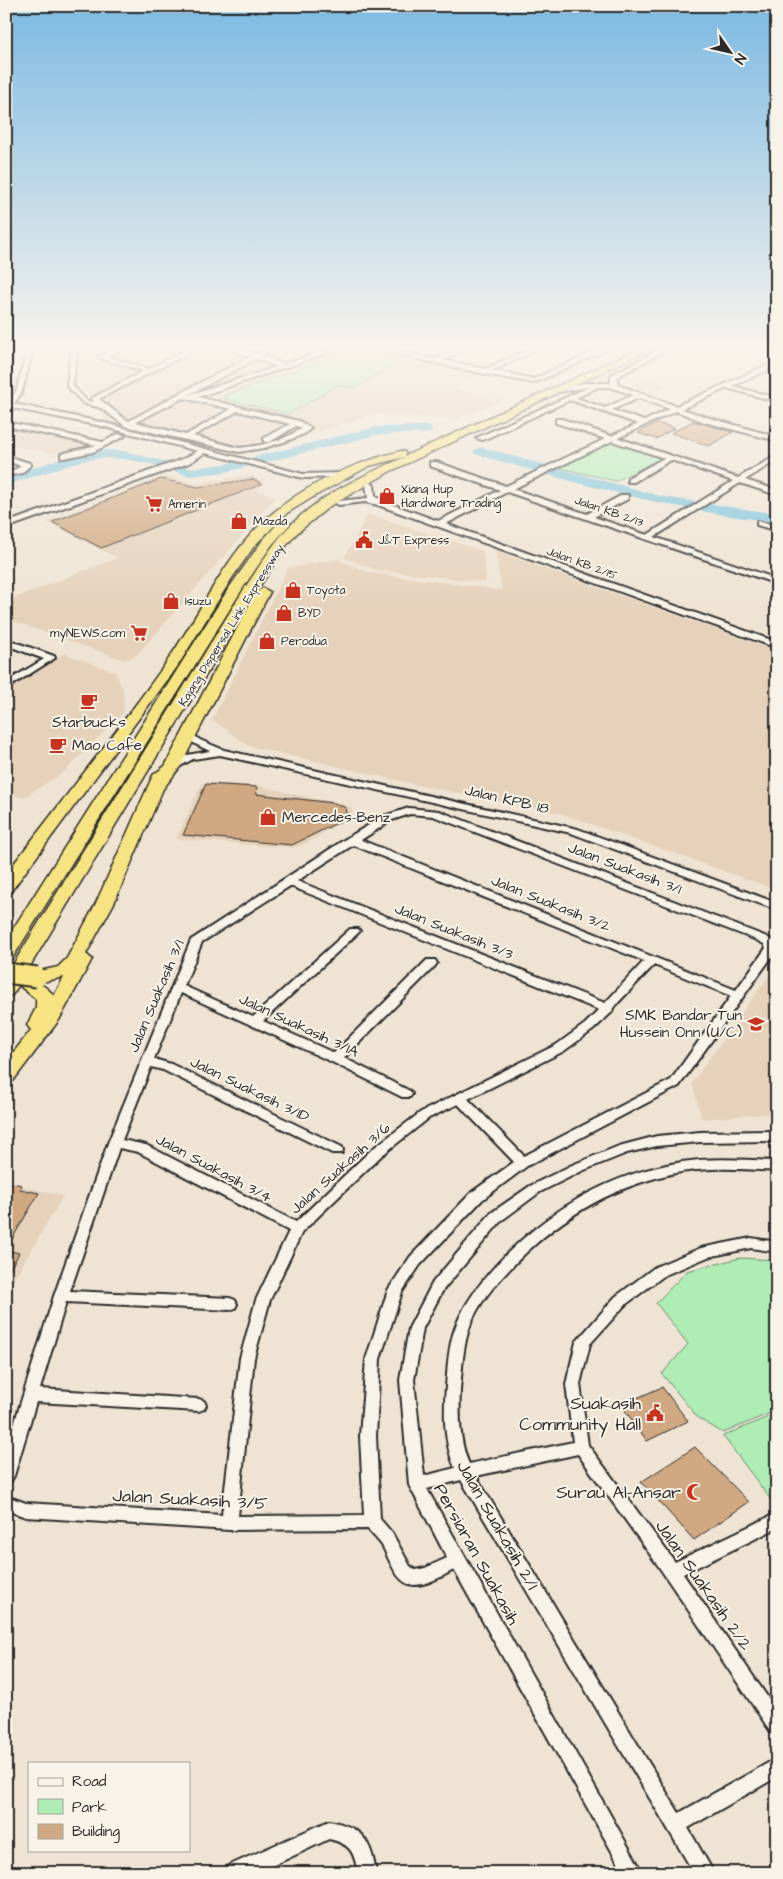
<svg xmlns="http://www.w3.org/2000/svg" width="783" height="1879" viewBox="0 0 783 1879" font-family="'Architects Daughter',sans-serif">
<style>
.built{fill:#e6d2bb}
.green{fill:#aeedb4;stroke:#6c8c70}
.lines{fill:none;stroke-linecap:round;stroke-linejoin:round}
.river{fill:#7bc4db;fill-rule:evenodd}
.building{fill:#d0a982;stroke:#2b2b2b}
.minor-casing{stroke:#2b2b2b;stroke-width:4}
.highway-casing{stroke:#2b2b2b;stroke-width:3}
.minor{fill:#f7f3e8;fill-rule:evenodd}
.highway{fill:#f6e381;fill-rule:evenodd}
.highway-bridge-casing{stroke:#2b2b2b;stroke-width:23;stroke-linecap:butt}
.highway-bridge{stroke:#f6e381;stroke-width:19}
.labels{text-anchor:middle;stroke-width:4;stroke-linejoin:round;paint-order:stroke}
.far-poi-label{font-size:12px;fill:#2b2b2b;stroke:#f7f3e8;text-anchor:start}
.far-street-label{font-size:12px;fill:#2b2b2b;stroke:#f7f3e8}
.poi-label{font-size:15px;fill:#2b2b2b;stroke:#f7f3e8;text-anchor:start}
.street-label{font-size:15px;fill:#2b2b2b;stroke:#f7f3e8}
.near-poi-label{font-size:18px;fill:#2b2b2b;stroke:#f7f3e8;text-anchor:end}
.near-street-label{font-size:18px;fill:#2b2b2b;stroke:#f7f3e8}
</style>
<rect width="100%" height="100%" fill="#efe4d4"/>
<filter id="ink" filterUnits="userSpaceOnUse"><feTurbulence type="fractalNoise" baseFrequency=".02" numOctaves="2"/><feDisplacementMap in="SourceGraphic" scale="10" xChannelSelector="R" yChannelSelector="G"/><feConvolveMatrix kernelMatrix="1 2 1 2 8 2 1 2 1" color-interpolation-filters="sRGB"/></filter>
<g filter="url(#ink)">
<!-- built -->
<path class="built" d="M99,346H338L195,395L218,401L217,395L346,350H361L477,373L453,389L503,400L454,420L375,414L282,444L238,454L107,422L78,380L82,364Z
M646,378L667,385L649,395L630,387Z
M6,428L95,446L63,456L6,444Z
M167,475L195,483L249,475L266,484L255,489L275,498L137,655L124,660L6,619V601L117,558L47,522Z
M368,514L483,551L486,582L378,570L344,558Z
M495,551L777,651V890L562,814L416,785L249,746L212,720L288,568L337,559L371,573L502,590Z
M64,653L115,672L123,690L124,712L64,772L23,798L6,791V690Z
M202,783L260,786L316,799L341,803L350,807L353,811L348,818L305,844L292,848L176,839Z
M777,964V1113L702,1119L692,1083Z
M6,1182L63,1196L6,1293Z"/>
<!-- green -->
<path class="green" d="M360,351L403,359L354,388L338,385L289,414L225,399V395L346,352Z
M612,440L663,457L616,481L556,467Z
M740,1258L777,1260V1410L723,1433L698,1418L662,1374L688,1344L656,1303L687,1271Z
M777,1413V1508L723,1436Z"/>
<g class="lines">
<!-- river -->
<path class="river" d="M426,426L431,427L432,430L431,433L376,435L226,472L189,476L151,464L124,459L100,458L82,461L6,485V477L75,454L100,450L124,451L190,468L226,464L376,427Z
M480,447L664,497L777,514V522C673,511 575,483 475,454L473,451Z"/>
</g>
<!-- building -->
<path class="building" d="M693,421L712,426L733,432L709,446L671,433Z
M657,423L675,428L656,439L638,433Z
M161,479L198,487L253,479L262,484L101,548L52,522Z
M206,784L257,787L256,794L334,803L346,808L347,814L343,820L292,845L183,835Z
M6,1182L22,1185L20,1189L39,1193L6,1249Z
M6,1250L19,1253L6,1276Z
M662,1387L688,1421L647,1441L621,1405Z
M695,1447L749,1502L694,1540L641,1482Z"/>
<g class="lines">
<!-- minor casing -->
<g class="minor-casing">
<path id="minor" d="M28,346H34L22,392L14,404L101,422L303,474L343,473L347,475L343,477L303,478L205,453L189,463L6,528V523L183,459L198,451L101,426L7,407L6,403L16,392Z
M74,346H80L76,357L73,386L87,401L94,402L91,399L92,398L143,371L100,358V356L119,346H126L108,357L149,369L194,346H202L99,399L125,419L129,421L178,394L250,357L223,346H231L255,354L272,346H279L261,356L284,364L313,355L292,346C302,346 312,353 321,352C331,352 339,345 349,346L198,397L299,421L311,428L304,434L287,441L264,448L239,452L125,426L101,408L83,403L67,386L70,357ZM256,359L277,367L188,395ZM183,398L231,409L186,435L136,422ZM238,411L290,424L264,438V442H270L296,426L302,428C284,441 260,446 239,448L193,436Z
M362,346H373L435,359L465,346H473L443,360L485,369L536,346H544L493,370L533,379L593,352L581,346H589L599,350L607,346H615L534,383L484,374Z
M666,346H673L617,377L618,385L676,406L777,361V366L733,386L777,398V402L727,388L682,409L710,418L777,437V441L704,422L676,411L618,438L738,478L777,455V460L745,480L777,490V495L740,483L654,537L777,579V584L507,492L446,524L777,642V648L378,505L365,502L339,505L335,503L339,501L368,498L366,485L370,483L374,485L375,496L383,501L438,521L500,490L430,466V462H436L506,486L605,439L556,423V419H562L611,436L638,424L570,400L483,440L476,438L589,387L559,392L556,390L557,389L583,383H611V375ZM598,387H610L633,395L605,408L576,398ZM639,398L670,409L644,421L612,410ZM612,441L664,458L628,478V482H634L671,460L733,481L647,535L594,517L628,499V495H622L587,514L513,489Z
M6,422L103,442L118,434L125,436L93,452L64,458H61V454L96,445L6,426Z
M6,456L30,463L31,465L22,473L6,476V472L16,469L21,466L6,461Z
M757,521L777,526V531L757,525Z
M6,639L54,656L55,658L6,689V682L44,659L6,645Z
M188,731L200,740L224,750L578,829L777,903V910L571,833L220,755L193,759L175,769H169L167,767L169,765L187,755L210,751C199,746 191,743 183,734Z
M409,808L439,811L762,935C769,938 778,941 776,951L679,1086L527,1166L482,1200L420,1265L402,1292L380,1359L376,1436L380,1519L392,1533L410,1566L415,1570L425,1568L447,1558L409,1485L400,1380L409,1328L433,1282L491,1213L530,1186L572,1165L619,1146L657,1136L700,1132L777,1131V1141L700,1142L657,1146L627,1153L582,1171L540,1192L501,1221L443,1290L423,1328L414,1380L424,1476L455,1468C442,1438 444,1406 447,1375C448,1358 450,1339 457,1323C466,1301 481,1282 497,1264C548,1210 608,1174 682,1162C713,1157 746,1160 777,1161V1171C742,1169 706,1166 671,1174C606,1189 553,1222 508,1271C494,1286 479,1303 471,1323C463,1344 462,1368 460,1390C459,1415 459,1441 469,1464L573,1442L566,1384L576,1342L615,1297L655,1267L701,1248L751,1238L777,1242V1252L751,1248L708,1257L665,1275L625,1305L590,1344L580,1384L588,1445L675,1562L777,1513V1528L683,1574L777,1711V1735L771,1732L657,1564L578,1454L476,1476L679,1813L777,1758V1777L688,1828L714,1873H694L461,1480L427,1489L643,1873H624L454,1570C442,1576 428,1585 414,1585C396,1585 389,1556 381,1544C377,1539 372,1534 368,1529L229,1530L26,1517L6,1510V1496L26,1503L222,1515L240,1358L256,1300L289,1231L138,1152L119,1148L70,1291L230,1298L235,1300L237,1304L235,1308L230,1310L66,1302L40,1389L199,1399L204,1401L206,1405L204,1409L199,1411L36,1402L14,1476L11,1481L6,1483V1450L54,1296L108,1143L191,940L347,838L384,816ZM410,814L433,816L754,939L764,944L766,948L736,990L361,840L392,820ZM353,845L644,961L605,1003L297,881ZM290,886L599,1010L585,1024L556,1045L421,1112L371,1150L296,1222L146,1145L122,1140L151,1067L163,1070L332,1153H342L343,1150L342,1147L171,1064L154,1059L181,993L332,1062L402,1097H410L412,1094L410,1091L344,1058L435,966L437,963L435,960H427L334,1053L263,1021L358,933L360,931L358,929H350L253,1017L184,986L202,942ZM654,965L731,996L671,1080L524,1156L468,1099L564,1051L593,1030L612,1012L613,1008ZM458,1104L514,1162L472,1192L410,1257L388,1290L366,1359L360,1436L364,1515L238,1516L254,1358L270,1300L302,1232L381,1156L429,1118Z
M329,1821C362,1827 371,1840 376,1873H358C354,1852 351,1844 329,1839L257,1873H226L228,1866Z"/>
</g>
<!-- highway casing -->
<g class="highway-casing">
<path id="highway" d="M645,346H658L391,471L330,506L297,533L285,547L258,589L15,991L12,995L6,997V976L244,589C258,569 270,547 287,529C317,496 364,475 405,457L369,466L313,497L287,513L255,545L232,578L177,667L12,890L6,891V874C59,804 115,735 166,663C194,623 215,577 246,540C284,494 344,465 401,451L405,452V456Z
M284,520L290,524L271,546L243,588L15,954L12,958L6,960V940L229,588L262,541L280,521Z
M263,588L270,592L180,767L163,789L114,903L86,954L92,959L59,1020L13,1081L6,1083V1062L31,1030L27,1025L36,1008V999L21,987L24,983C36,980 47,986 54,996L64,977L37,983L31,981L28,977L31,973L58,967L67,958L96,903L153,775L165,766L256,592Z"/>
</g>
<!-- minor -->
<use href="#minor" class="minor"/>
<!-- highway -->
<use href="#highway" class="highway"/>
<!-- highway-bridge casing -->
<g class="highway-bridge-casing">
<path id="highway-bridge" d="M6,973L37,977"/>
</g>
<!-- highway-bridge -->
<use href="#highway-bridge" class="highway-bridge"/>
</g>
</g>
<!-- sky -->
<linearGradient id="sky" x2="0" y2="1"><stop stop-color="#7cbae3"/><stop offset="0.57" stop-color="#f8f3ec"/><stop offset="1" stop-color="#f8f3ec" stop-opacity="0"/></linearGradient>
<rect width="783" height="609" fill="url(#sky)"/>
<!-- icons -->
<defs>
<g id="shop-bare" transform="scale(1.35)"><path d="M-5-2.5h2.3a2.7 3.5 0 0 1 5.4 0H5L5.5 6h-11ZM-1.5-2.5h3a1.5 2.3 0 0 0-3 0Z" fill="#c8321e" stroke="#f7f3e8" stroke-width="2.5" paint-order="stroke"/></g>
<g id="supermarket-bare" transform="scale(1.35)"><path d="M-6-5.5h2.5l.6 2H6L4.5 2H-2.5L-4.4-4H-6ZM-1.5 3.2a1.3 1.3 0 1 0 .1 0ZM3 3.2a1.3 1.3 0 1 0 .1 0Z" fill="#c8321e" stroke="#f7f3e8" stroke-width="2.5" paint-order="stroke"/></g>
<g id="civic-bare" transform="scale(1.35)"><path d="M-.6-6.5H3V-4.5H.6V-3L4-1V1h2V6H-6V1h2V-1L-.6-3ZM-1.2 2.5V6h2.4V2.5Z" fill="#c8321e" stroke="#f7f3e8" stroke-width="2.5" paint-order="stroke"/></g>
<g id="cafe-bare" transform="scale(1.35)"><path d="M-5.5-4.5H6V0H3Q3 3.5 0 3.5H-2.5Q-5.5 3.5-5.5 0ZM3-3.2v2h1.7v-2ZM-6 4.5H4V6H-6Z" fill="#c8321e" stroke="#f7f3e8" stroke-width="2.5" paint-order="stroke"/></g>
<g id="school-bare" transform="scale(1.35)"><path d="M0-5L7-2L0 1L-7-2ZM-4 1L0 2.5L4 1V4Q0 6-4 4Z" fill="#c8321e" stroke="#f7f3e8" stroke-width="2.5" paint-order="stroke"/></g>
<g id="mosque-bare" transform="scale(1.35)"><path d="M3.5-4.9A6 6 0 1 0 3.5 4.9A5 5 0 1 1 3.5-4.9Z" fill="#c8321e" stroke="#f7f3e8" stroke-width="2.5" paint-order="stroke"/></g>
</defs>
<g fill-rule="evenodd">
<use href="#shop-bare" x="387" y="496"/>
<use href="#supermarket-bare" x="154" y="504"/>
<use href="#shop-bare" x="239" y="521"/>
<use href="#civic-bare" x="364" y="540"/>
<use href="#shop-bare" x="293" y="590"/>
<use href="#shop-bare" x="171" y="601"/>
<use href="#shop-bare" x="284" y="613"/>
<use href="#supermarket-bare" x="139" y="633"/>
<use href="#shop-bare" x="267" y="641"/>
<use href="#cafe-bare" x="89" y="701"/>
<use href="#cafe-bare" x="58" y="745"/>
<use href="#shop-bare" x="268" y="817"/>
<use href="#school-bare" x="756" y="1024"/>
<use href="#civic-bare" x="655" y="1413"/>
<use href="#mosque-bare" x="695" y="1492"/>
</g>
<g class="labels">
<!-- far-poi labels -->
<g class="far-poi-label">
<text x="401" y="493">Xiang Hup<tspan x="401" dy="14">Hardware Trading</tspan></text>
<text x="168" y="508">Amerin</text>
<text x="253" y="525">Mazda</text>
<text x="378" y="544">J&amp;T Express</text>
<text x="307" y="594">Toyota</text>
<text x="185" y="605">Isuzu</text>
<text x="298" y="617">BYD</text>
<text x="125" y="637" text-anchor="end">myNEWS.com</text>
<text x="281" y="645">Perodua</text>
</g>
<!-- far-street labels -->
<g class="far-street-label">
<text transform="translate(609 511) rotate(19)" y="4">Jalan KB 2/13</text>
<text transform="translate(582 563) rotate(20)" y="4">Jalan KB 2/15</text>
<text transform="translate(231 625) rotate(-58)" y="4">Kajang Dispersal Link Expressway</text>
</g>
<!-- poi labels -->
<g class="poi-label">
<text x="89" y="727" text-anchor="middle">Starbucks</text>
<text x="72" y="750">Mao Cafe</text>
<text x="282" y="822">Mercedes-Benz</text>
<text x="742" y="1020" text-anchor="end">SMK Bandar Tun<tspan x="742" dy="17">Hussein Onn (U/C)</tspan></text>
</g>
<!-- street labels -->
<g class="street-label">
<text transform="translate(507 799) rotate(13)" y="5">Jalan KPB 18</text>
<text transform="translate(625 868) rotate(21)" y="5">Jalan Suakasih 3/1</text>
<text transform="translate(551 903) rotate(22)" y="5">Jalan Suakasih 3/2</text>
<text transform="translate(454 931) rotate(22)" y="5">Jalan Suakasih 3/3</text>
<text transform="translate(156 996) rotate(-67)" y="5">Jalan Suakasih 3/1</text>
<text transform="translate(299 1025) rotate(25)" y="5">Jalan Suakasih 3/1A</text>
<text transform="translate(250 1089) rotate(26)" y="5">Jalan Suakasih 3/1D</text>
<text transform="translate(214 1168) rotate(28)" y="5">Jalan Suakasih 3/4</text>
<text transform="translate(340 1168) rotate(-42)" y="5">Jalan Suakasih 3/6</text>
</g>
<!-- near-poi labels -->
<g class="near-poi-label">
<text x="641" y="1409">Suakasih<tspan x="641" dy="21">Community Hall</tspan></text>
<text x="681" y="1498">Surau Al-Ansar</text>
</g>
<!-- near-street labels -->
<g class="near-street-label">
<text transform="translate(190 1499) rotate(3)" y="6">Jalan Suakasih 3/5</text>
<text transform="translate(498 1525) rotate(60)" y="6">Jalan Suakasih 2/1</text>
<text transform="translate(477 1554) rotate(61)" y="6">Persiaran Suakasih</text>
<text transform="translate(704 1585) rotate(55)" y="6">Jalan Suakasih 2/2</text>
</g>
</g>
<!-- margin -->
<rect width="783" height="1879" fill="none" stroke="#f7f3e8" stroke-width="25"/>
<rect x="12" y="12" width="758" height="1854" fill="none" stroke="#2b2b2b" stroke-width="2" filter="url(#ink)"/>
<!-- legend -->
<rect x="28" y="1762" width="162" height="90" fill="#f7f3e8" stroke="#a5a39c"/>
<rect x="38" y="1778" width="25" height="8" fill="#f7f3e8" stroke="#a5a39c"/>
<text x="72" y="1786" font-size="15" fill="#2b2b2b">Road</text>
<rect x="38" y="1799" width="25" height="15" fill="#aeedb4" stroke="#a5a39c"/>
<text x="72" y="1812" font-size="15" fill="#2b2b2b">Park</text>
<rect x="38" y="1824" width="25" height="15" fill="#d0a982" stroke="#a5a39c"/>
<text x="72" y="1836" font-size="15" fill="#2b2b2b">Building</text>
<!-- north arrow -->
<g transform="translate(730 52) rotate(124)" stroke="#f7f3e8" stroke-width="4" paint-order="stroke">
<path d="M0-4L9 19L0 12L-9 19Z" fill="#2b2b2b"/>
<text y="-8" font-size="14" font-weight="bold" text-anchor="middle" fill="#2b2b2b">N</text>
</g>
</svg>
